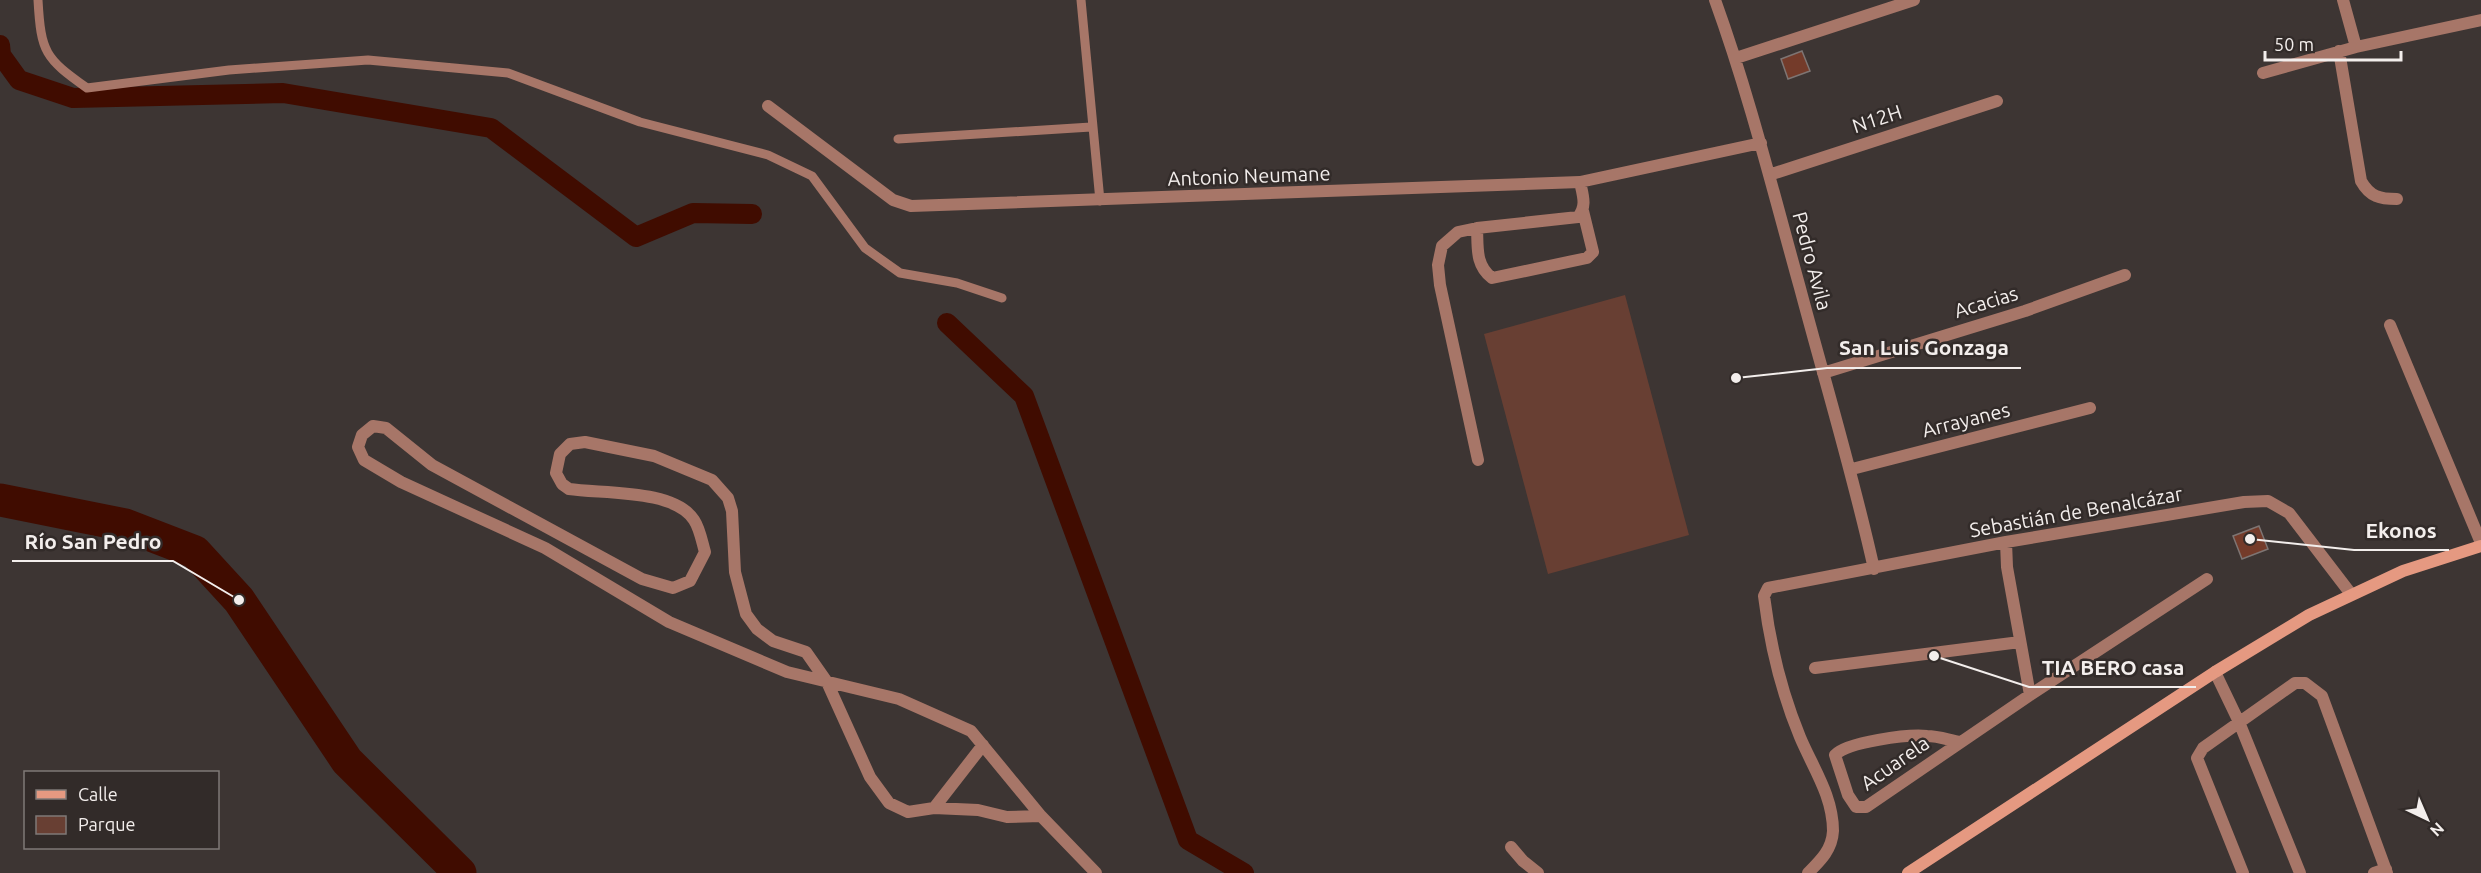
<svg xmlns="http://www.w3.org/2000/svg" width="2481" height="873" viewBox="0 0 2481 873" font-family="Ubuntu,sans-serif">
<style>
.green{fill:#683f33}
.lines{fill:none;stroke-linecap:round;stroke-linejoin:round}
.canal{stroke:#400c00;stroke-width:20}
.river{stroke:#400c00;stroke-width:33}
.building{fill:#743b2a;stroke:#7e7573;stroke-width:1.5}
.lane{stroke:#a77668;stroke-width:9}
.street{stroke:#a77668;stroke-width:12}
.secondary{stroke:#e59981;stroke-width:12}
.labels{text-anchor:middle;stroke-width:5;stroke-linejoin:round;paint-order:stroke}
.street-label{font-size:20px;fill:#f3eeec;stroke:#322b29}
.leader{fill:none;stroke:#f3eeec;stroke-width:2}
.callout-dot{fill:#f3eeec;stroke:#322b29;stroke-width:2}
.callout-label{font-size:21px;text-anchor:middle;font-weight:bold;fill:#f3eeec;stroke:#322b29;stroke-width:5;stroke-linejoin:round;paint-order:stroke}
</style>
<rect width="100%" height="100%" fill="#3d3533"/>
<!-- green -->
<path class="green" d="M1625,295L1689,535L1548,574L1484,334Z"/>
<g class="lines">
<!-- canal -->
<path class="canal" d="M0,45L1,55L19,80L73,98L283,93L491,128L636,237L693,213L752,214
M947,323L1024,396L1188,840L1244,873"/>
<!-- river -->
<path class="river" d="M0,500L125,525L195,552L239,600L347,761L460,873"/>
</g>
<!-- building -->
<path class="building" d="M1802,51L1810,71L1788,79L1781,59Z
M2259,526L2268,549L2242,559L2233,536Z"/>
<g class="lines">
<!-- lane -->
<path class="lane" d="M38,0C41,53 45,58 87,88L229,70L368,60L508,73L640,122L768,155L812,176L865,248L900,273L957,283L1002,298
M1081,0L1100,201
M898,139L1091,127"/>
<!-- street -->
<path class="street" d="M1715,0C1749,94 1773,191 1800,288C1825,382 1853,474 1874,569
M2343,0L2356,47
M2339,51L2361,181C2370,197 2380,199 2397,199
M1736,58L1914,0
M2263,73L2356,47L2481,20
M768,106L893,200L911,206L1580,182L1761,143
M1769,175L1997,101
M1477,228C1478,247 1475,265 1492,278L1587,258L1593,252L1583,211
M2390,325L2481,543
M1823,373L2025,311L2125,275
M1478,460L1440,285L1438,265L1442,246L1458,232L1477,228L1578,217C1587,206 1583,196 1580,182
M1852,469L2090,408
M2006,542L2007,567L2030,695
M1815,668L2020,642
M2215,672L2239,722L2300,873
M1960,742C1949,740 1938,736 1927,736C1908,734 1847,742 1835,755L1848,795L1856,807H1866L2030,695L2207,579
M934,808L983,745
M1041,816L1007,817L978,810L934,808L908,812L889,803L870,777L827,682L806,652L773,641L757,629L746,614L735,572L732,511L728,498L712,480L654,456L585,442L570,444L560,454L556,473L562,484L569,489C603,494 674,489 694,520C700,529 702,542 705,552L690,581L673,588L642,579L432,465L386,428L373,426L362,435L358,447L364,460L401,482L545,548L669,622L787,672L899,699L971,731L1041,816L1096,873
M1511,847L1523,861L1538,873
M1808,873C1820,861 1832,850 1833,831C1833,796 1813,768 1800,737C1781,691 1770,645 1764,596L1768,588L2006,542L2244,502L2268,501L2289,513L2351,594
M2243,873L2197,758L2203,748L2295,683H2305L2322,696L2387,873
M2374,873L2386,869"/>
<!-- secondary -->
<path class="secondary" d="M1908,873L2215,672L2309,615L2403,571L2481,546"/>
</g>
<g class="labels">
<!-- street labels -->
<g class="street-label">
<text transform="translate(1877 119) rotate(-18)" y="7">N12H</text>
<text transform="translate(1249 176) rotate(-2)" y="7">Antonio Neumane</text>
<text transform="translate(1812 261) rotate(75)" y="7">Pedro Avila</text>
<text transform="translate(1986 302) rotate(-17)" y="7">Acacias</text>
<text transform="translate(1966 420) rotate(-14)" y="7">Arrayanes</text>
<text transform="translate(2076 512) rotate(-10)" y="7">Sebastián de Benalcázar</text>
<text transform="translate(1895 763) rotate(-35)" y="7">Acuarela</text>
</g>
</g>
<!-- callouts -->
<path class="leader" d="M1736 378L1827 368H2021M2250 539L2354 550H2449M239 600L173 561H12M1934 656L2029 687H2196"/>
<g class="callout-dot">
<circle cx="1736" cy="378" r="6"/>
<circle cx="2250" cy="539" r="6"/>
<circle cx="239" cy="600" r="6"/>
<circle cx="1934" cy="656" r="6"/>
</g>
<g class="callout-label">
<text x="1924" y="355">San Luis Gonzaga</text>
<text x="2401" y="538">Ekonos</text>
<text x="93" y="549">Río San Pedro</text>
<text x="2113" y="675">TIA BERO casa</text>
</g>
<!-- legend -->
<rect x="24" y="771" width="195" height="78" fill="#322b29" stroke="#7f7977" stroke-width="1.5"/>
<rect x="36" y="790" width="30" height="9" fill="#e59981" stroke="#7f7977" stroke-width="1.5"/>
<text x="78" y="801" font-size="18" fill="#f3eeec">Calle</text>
<rect x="36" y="816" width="30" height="18" fill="#683f33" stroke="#7f7977" stroke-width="1.5"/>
<text x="78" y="831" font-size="18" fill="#f3eeec">Parque</text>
<!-- north arrow -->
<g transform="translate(2427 819) rotate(136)" stroke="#322b29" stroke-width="4.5" paint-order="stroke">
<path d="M0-4.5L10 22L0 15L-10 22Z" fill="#f3eeec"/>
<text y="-9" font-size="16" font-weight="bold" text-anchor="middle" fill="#f3eeec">N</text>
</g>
<!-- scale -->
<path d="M2265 51v9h136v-9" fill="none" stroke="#f3eeec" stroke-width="3"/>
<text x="2274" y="51" font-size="18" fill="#f3eeec" stroke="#322b29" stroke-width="4.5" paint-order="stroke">50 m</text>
</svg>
